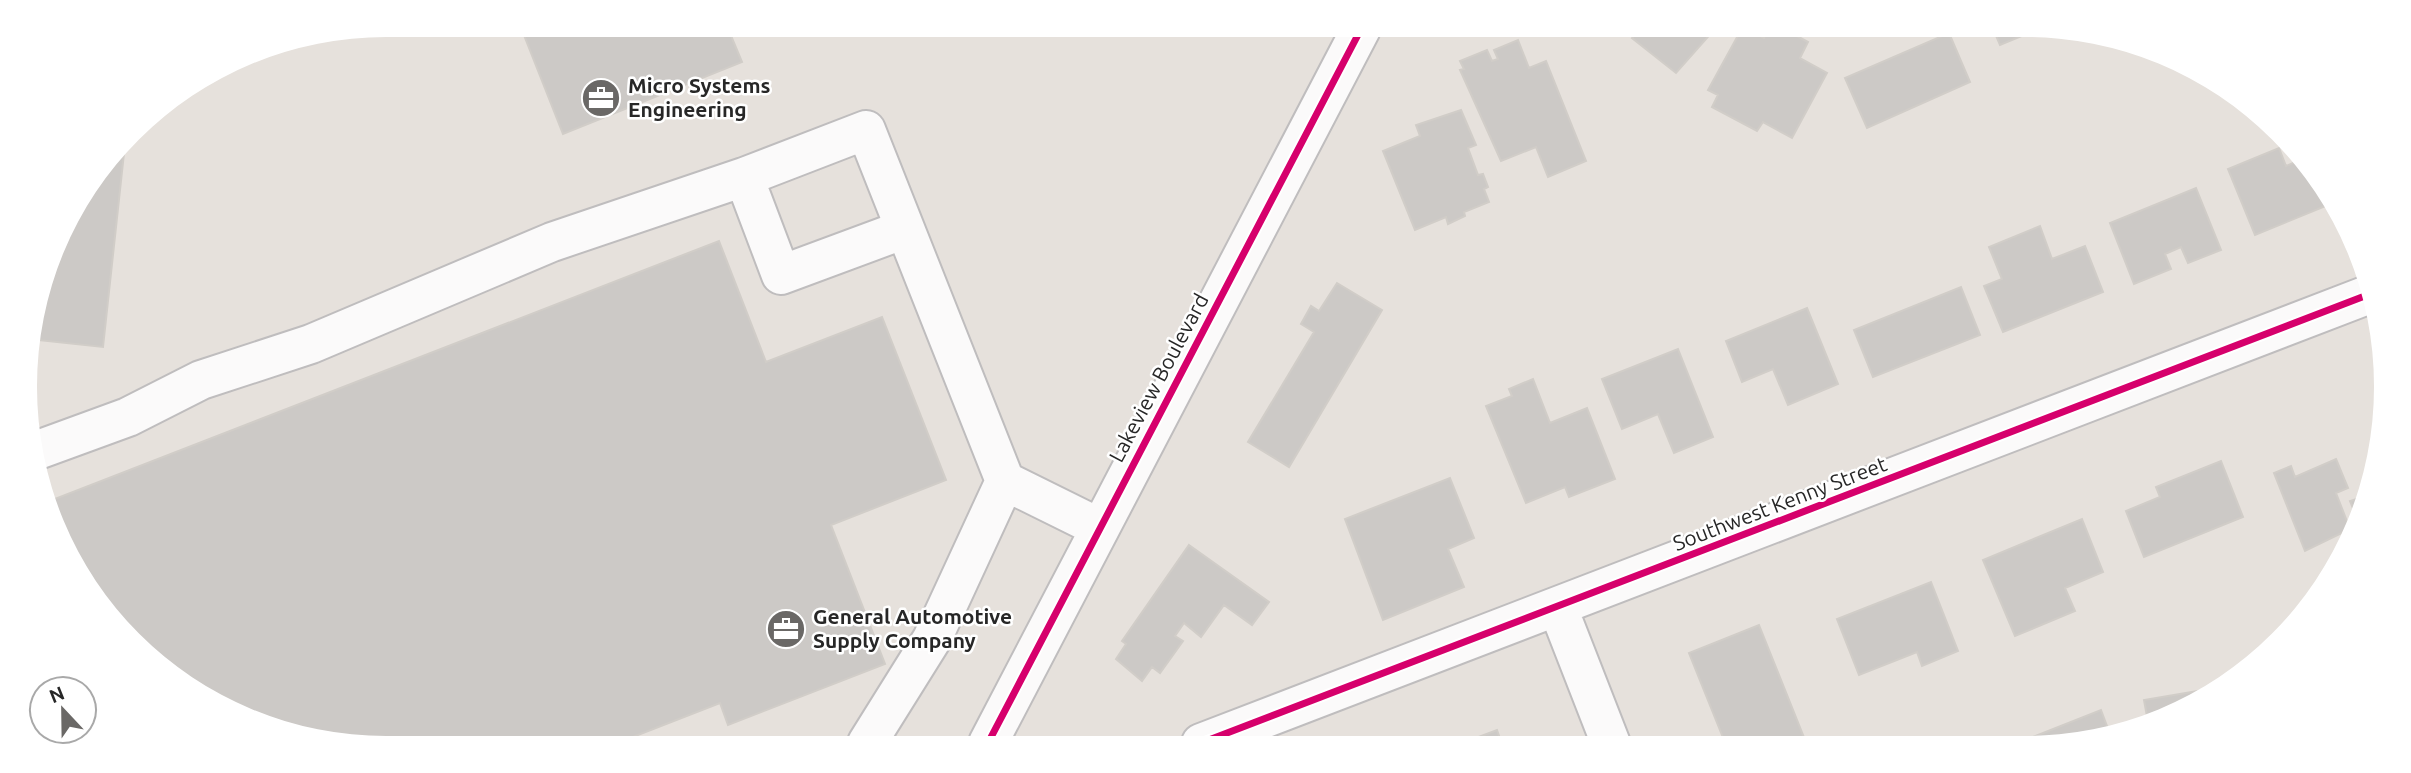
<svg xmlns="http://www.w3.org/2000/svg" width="2411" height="773" viewBox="0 0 2411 773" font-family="Ubuntu,sans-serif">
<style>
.building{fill:#ccc9c6;stroke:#d1cdc8;stroke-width:2}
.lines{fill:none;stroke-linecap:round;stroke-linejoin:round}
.minor-casing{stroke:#bfbdbe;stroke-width:42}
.minor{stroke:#fbfafa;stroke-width:38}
.cycleway-casing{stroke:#fff;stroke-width:11}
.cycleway{stroke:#d6006c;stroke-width:7}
.labels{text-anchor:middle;stroke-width:5;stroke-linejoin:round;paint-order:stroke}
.poi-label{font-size:21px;font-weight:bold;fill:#272727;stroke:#fff;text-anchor:start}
.street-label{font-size:21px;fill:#272727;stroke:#fff}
</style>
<rect width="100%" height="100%" fill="#e6e1dc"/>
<!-- building -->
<path class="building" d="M520,25L727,26L742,62L563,134Z
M1639,30H1714L1676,73L1632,38Z
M1741,30H1748L1764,38L1768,30H1786L1808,42L1800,58L1827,73L1792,138L1763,122L1757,131L1712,107L1718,95L1708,90Z
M1994,31H2034L2000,45Z
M1949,33L1970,82L1867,128L1845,78Z
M1518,40L1529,68L1546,61L1586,161L1548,177L1536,147L1501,161L1460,70L1464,69L1460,61L1487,50L1492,61L1498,59L1494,50Z
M1461,110L1476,145L1468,148L1478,175L1483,174L1488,187L1484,189L1489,202L1464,212L1465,216L1448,224L1446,217L1415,230L1383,151L1420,136L1416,125Z
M125,144L103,347L28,339L62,226Z
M2279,148L2286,166L2300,160L2326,186L2333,203L2255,235L2228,169Z
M2196,188L2221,250L2188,263L2181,247L2165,254L2171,269L2134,284L2110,223Z
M2040,226L2052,259L2085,246L2103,292L2003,332L1984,286L2002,279L1989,247Z
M719,241L766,362L882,317L946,480L831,525L885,664L728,725L720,703L620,742L315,741L186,688L86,588L47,502Z
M1337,283L1382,310L1289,467L1248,442L1314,332L1301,324L1311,306L1319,311Z
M1961,287L1980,335L1873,377L1854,330Z
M1807,308L1838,384L1788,405L1773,369L1742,382L1726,341Z
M1678,349L1713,437L1674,453L1658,414L1622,429L1602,379Z
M1533,379L1550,423L1587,408L1615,479L1569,497L1565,487L1526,503L1486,406L1512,396L1509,389Z
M2336,459L2348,488L2336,493L2350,529L2305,551L2274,473L2291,466L2295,477Z
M2221,461L2243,517L2144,557L2126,511L2160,497L2156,487Z
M1450,478L1474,538L1448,549L1464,587L1383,620L1345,519Z
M2365,496L2357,518L2350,501Z
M2082,519L2103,572L2065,588L2075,611L2015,636L1983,560Z
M1189,545L1269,602L1252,625L1224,605L1201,637L1184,623L1175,636L1183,641L1160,673L1152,667L1142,681L1116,659L1126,644L1122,641Z
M1931,582L1958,651L1922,666L1917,652L1859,675L1837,619Z
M1759,625L1805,740L1793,745H1726L1689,653Z
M2221,687L2184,711L2148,722L2144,700Z
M2101,710L2110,734L2072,745H2013Z
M1497,730L1502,744H1460Z"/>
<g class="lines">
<!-- minor casing -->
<g class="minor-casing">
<path id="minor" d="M905,229L781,275L744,177L866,130L1005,481L1100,528
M35,451L128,417L201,380L311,344L552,242L744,177
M1558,608L1611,744
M867,743L932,639L1005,481
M988,743L1361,29
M1201,743L2370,294"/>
</g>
<!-- minor -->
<use href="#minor" class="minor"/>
<!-- cycleway casing -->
<g class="cycleway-casing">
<path id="cycleway" d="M988,743L1361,29
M1201,743L2370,294"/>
</g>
<!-- cycleway -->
<use href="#cycleway" class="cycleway"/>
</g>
<!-- icons -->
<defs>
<g id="office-disc" transform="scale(2.0125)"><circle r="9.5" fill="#6a6866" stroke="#fff"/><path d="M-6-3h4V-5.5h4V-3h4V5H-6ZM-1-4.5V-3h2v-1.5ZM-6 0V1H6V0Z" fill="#fff"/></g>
</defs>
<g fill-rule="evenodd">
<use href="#office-disc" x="601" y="98"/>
<use href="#office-disc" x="786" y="629"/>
</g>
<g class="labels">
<!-- poi labels -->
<g class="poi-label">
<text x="628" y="93">Micro Systems<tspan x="628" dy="24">Engineering</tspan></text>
<text x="813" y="624">General Automotive<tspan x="813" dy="24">Supply Company</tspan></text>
</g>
<!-- street labels -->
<g class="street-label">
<text transform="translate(1159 378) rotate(-62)" y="7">Lakeview Boulevard</text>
<text transform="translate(1780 504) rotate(-21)" y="7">Southwest Kenny Street</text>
</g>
</g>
<!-- crop -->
<path d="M0 0H2411V773H0ZM386 37H2025A349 349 0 0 1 2374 386V387A349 349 0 0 1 2025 736H386A349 349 0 0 1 37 387V386A349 349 0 0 1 386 37Z" fill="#fff" fill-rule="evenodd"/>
<!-- north arrow -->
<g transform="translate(63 710) rotate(338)"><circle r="33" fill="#ffffff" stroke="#a9a9a9" stroke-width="2"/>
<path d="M0-5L12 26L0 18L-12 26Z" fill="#6a6866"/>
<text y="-10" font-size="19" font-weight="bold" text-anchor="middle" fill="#272727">N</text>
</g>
</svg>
